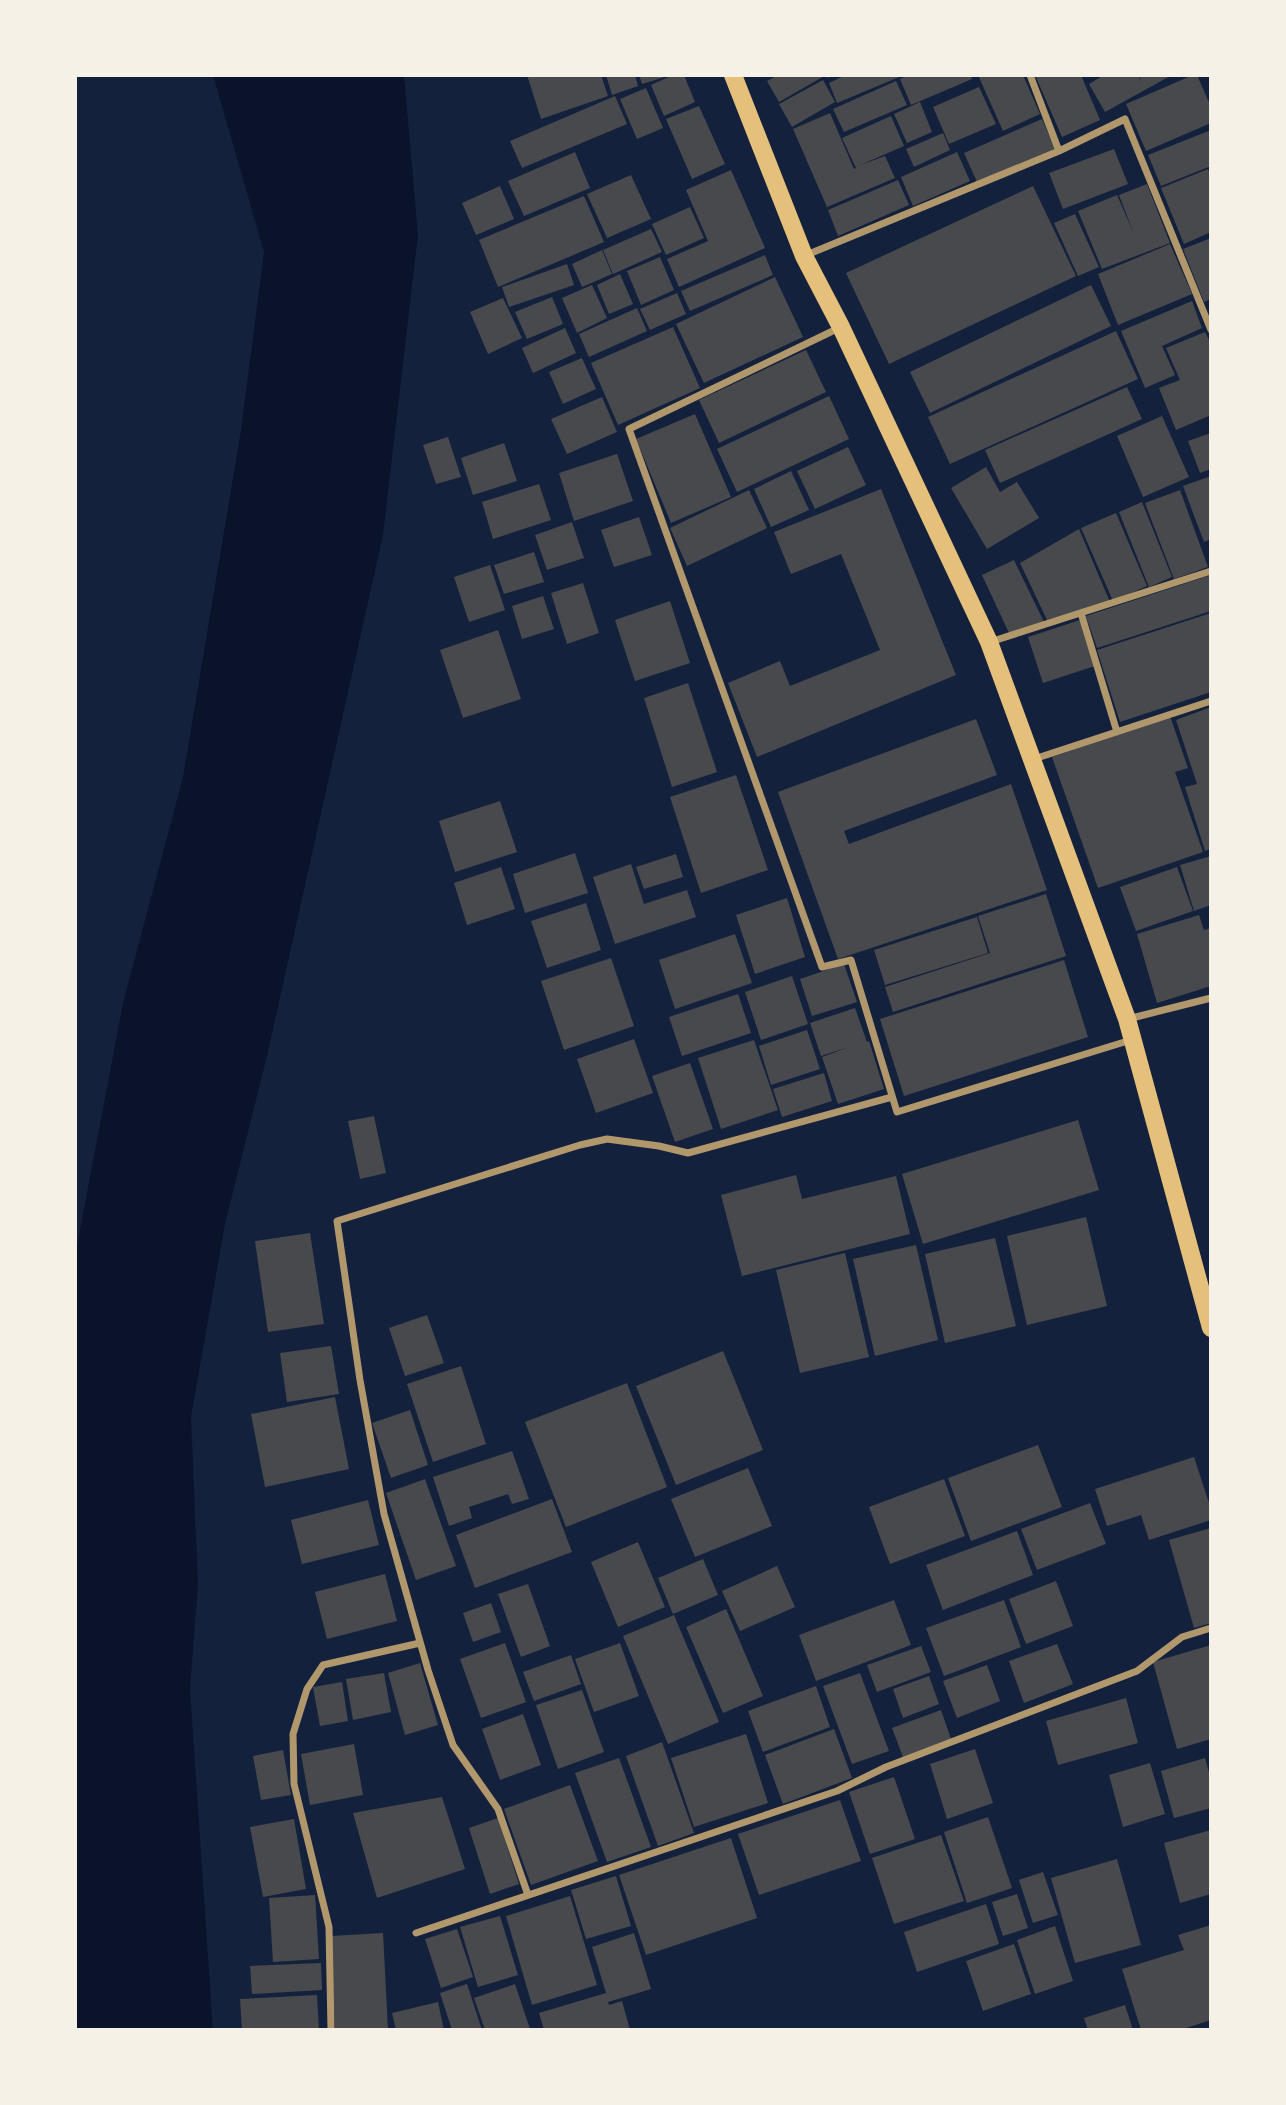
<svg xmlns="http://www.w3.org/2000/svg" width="1286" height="2105" viewBox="0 0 1286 2105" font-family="'Fira Sans Condensed',sans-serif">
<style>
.water{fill:#0b132b}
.building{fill:#48494c}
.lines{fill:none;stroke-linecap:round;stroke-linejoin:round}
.minor{stroke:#b1986c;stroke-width:7}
.primary{stroke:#e5c07b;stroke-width:18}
</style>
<rect width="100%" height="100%" fill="#14213d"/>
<!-- water -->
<path class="water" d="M213,75H404L418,235L383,535L267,1056L225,1224L191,1417L198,1584L190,1689L213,2030H75V1256L123,1003L183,777L241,430L264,252Z"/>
<!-- building -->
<path class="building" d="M527,75H601L608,96L541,119Z
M606,75H635L638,86L612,95Z
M639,75H668V76L642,84Z
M673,75H684L695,102L664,116L651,85Z
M778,75H834L827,78L826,75L779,102L767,81Z
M846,75H904L837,103L829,83Z
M909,75H971L972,79L911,105L900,79Z
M978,75H1023L1040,114L1003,131Z
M1035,75H1081L1100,120L1062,137Z
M1104,75H1138L1142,83L1139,75H1172L1105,112L1089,84Z
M1193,75H1197L1211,107V123L1146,151L1126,104Z
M823,80L835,102L792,127L779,104Z
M896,81L907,105L844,132L833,109Z
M979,87L996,124L949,144L933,107Z
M646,88L663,128L637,139L620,99Z
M615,96L627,124L522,168L510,141Z
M920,102L932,132L907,143L894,114Z
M699,106L725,164L692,179L666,119Z
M830,113L854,169L856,168L842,138L891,116L904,146L858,166L885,156L895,178L827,207L793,129Z
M1042,119L1055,149L977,182L964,153Z
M1211,130V166L1161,186L1148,155Z
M943,133L950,150L914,167L906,149Z
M1114,149L1128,184L1063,209L1049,173Z
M575,152L590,188L524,216L508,181Z
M957,152L970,181L913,206L901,177Z
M1208,169L1211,175V232L1184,244L1161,188Z
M731,170L765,248L679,287L667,259L708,241L686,190Z
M631,175L651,219L607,238L587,194Z
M898,180L909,205L838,236L828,210Z
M1147,184L1170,243L1102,269L1078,211L1117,195L1134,234L1119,195Z
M500,186L514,219L476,235L462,203Z
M1033,186L1076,276L889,364L846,273Z
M584,196L604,242L498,287L479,240Z
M690,207L704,238L666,255L652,224Z
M1075,214L1099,267L1078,276L1054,223Z
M651,229L662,252L613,274L603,250Z
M1211,238V299L1204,302L1183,249Z
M1170,244L1192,294L1118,325L1098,274Z
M602,250L612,274L582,287L572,264Z
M765,255L773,275L690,311L681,291Z
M660,257L674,290L641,305L627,271Z
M567,264L574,285L509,307L502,287Z
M620,274L633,304L609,314L597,285Z
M775,277L803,337L704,383L676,324Z
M592,285L607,318L577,333L562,298Z
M1091,285L1111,326L930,413L910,372Z
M677,293L686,314L650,330L640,309Z
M552,297L563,324L527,339L515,312Z
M503,298L522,338L488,354L470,312Z
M1192,301L1202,328L1162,346L1175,375L1145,388L1121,331Z
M637,308L647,331L589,357L579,334Z
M673,327L700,388L618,425L591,363Z
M565,328L576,353L533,373L522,348Z
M1116,331L1138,379L950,464L928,417Z
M1205,332L1211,344V415L1176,430L1159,388L1180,380L1166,348Z
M806,350L826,392L719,443L699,400Z
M582,358L596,389L563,404L549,372Z
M1127,387L1142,419L1000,483L985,450Z
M829,396L849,439L737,492L717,449Z
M602,397L617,432L567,454L551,419Z
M695,414L731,497L671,523L636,439Z
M1162,416L1189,477L1143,497L1117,436Z
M1211,433V469L1200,473L1188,441Z
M448,437L461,477L436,484L423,445Z
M504,443L517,481L473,495L461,458Z
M848,447L866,485L815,509L797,471Z
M617,454L633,501L574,521L559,473Z
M986,467L1000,492L1017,482L1039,518L987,549L951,488Z
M791,471L809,510L771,527L754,489Z
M1211,476V539L1204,542L1183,486Z
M539,484L551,520L493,539L482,502Z
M881,489L956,675L757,757L728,683L780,661L790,686L880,650L841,554L791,574L774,532Z
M749,490L767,528L687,566L670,528Z
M1180,490L1208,567L1174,579L1145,503Z
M1142,502L1172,577L1149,587L1119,512Z
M1116,513L1147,586L1113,601L1081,528Z
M639,517L652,555L614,567L601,530Z
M572,522L584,558L547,570L535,535Z
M1079,529L1110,602L1047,620L1020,563Z
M534,552L544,582L504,594L494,565Z
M1014,560L1044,622L1009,633L982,575Z
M490,565L505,610L469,622L454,577Z
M1211,575V611L1097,648L1086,616Z
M583,583L599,633L567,644L551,593Z
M543,596L554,629L522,639L512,606Z
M670,601L690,663L635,681L615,620Z
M1211,613V692L1120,722L1097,650Z
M1080,620L1095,666L1043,683L1028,637Z
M498,630L521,699L463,718L440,650Z
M688,683L717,772L672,787L644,698Z
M1211,707V849L1205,851L1185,787L1197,784L1176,720Z
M1170,716L1188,768L1175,772L1203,852L1098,888L1052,757Z
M976,719L997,775L844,831L849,844L1011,784L1047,890L838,959L778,792Z
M736,775L768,870L701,893L670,797Z
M500,801L517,852L455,872L439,821Z
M575,853L588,893L525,913L513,874Z
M676,854L683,877L644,889L636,867Z
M1211,856V905L1194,911L1180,865Z
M631,864L644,904L687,890L696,917L615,944L593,877Z
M501,867L515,909L467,925L454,883Z
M1177,867L1193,911L1136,931L1120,887Z
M1046,894L1066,956L893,1012L885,987L990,953L978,916Z
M787,898L805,957L755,974L736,915Z
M586,903L601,950L547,968L531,921Z
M1199,915L1204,930L1211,928V986L1157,1003L1137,934Z
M977,917L988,953L885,985L874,950Z
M735,934L752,983L675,1009L659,960Z
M611,958L634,1026L564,1050L541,981Z
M1064,960L1088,1037L904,1096L880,1019Z
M844,964L857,1002L812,1016L800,979Z
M792,976L808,1024L761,1040L745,992Z
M738,994L751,1033L682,1056L669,1017Z
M855,1008L867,1042L869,1041L884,1089L838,1104L822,1057L849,1047L821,1056L810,1023Z
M807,1030L820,1069L771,1085L759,1046Z
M634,1039L653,1093L596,1113L577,1059Z
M754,1040L778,1110L721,1129L698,1058Z
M690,1063L713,1129L675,1142L652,1076Z
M824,1073L832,1101L782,1117L773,1089Z
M374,1116L386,1173L360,1179L348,1121Z
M1078,1120L1099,1190L923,1244L902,1174Z
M796,1175L802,1199L896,1176L910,1234L742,1276L721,1195Z
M1086,1217L1107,1306L1027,1325L1007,1236Z
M310,1233L324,1324L268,1332L255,1241Z
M995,1238L1016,1326L945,1343L925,1254Z
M916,1245L938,1340L875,1356L853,1259Z
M845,1253L869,1357L800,1373L776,1270Z
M427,1315L444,1363L405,1376L389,1328Z
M331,1346L339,1394L287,1402L280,1353Z
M723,1351L763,1450L676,1485L636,1386Z
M461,1366L486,1444L433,1462L407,1384Z
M627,1383L667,1487L566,1527L525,1422Z
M335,1397L349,1469L265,1487L251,1414Z
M410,1410L428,1465L391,1478L372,1423Z
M1038,1445L1062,1507L971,1541L948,1478Z
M512,1451L529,1499L512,1504L508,1494L469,1507L472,1518L449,1526L433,1477Z
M1194,1457L1211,1509V1520L1149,1540L1141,1515L1107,1526L1095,1489Z
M748,1468L772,1526L695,1557L671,1499Z
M425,1479L456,1566L416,1580L386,1493Z
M944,1479L965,1536L890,1564L869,1507Z
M552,1499L572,1552L475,1588L456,1535Z
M368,1500L379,1545L302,1564L291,1520Z
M1090,1503L1106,1544L1037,1570L1021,1529Z
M1211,1528V1623L1194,1628L1169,1540Z
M1017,1531L1033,1575L943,1610L926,1565Z
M638,1542L665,1607L618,1627L591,1562Z
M703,1559L718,1595L673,1614L658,1578Z
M777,1566L795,1607L740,1631L722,1591Z
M385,1574L397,1621L327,1639L315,1592Z
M1056,1581L1073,1626L1026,1644L1009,1599Z
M528,1584L550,1646L521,1657L498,1594Z
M894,1600L911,1645L816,1681L799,1635Z
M1004,1600L1021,1647L944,1676L926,1628Z
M491,1603L501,1632L473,1642L463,1613Z
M726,1609L763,1696L723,1713L686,1627Z
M674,1615L719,1722L668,1744L623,1636Z
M505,1643L526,1702L481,1718L460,1659Z
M620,1643L639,1696L594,1712L575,1659Z
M1057,1644L1073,1684L1024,1703L1009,1661Z
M1211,1645V1739L1177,1749L1153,1662Z
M921,1646L931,1672L877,1692L867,1665Z
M571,1655L581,1684L534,1701L523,1672Z
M420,1663L438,1725L405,1735L388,1673Z
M987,1665L1000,1701L957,1718L943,1681Z
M384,1673L391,1712L353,1720L346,1679Z
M860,1673L889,1751L852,1764L823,1686Z
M929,1676L939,1704L903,1718L893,1689Z
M342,1682L348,1721L320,1726L313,1687Z
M816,1686L830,1727L763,1752L748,1711Z
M582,1690L604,1752L558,1769L536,1705Z
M1126,1698L1138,1743L1058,1765L1046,1721Z
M941,1710L951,1739L903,1757L892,1728Z
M523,1714L541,1765L500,1780L482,1729Z
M834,1729L852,1778L783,1804L765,1755Z
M746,1734L768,1803L694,1827L671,1758Z
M662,1742L694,1833L658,1846L626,1756Z
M354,1744L363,1795L310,1805L301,1754Z
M975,1749L993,1803L947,1819L930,1764Z
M283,1750L291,1795L261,1800L253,1756Z
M619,1758L651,1847L607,1862L575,1773Z
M1205,1758L1211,1779V1808L1174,1818L1161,1771Z
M1150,1763L1165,1814L1123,1827L1109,1775Z
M894,1777L915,1839L870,1854L849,1792Z
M570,1785L598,1861L531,1885L504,1809Z
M442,1797L465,1869L377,1898L353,1813Z
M840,1800L861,1861L759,1895L738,1834Z
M988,1817L1012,1888L967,1903L944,1832Z
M498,1818L519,1884L490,1894L469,1828Z
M294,1819L306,1889L263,1897L250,1827Z
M1211,1830V1894L1180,1903L1164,1843Z
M941,1835L964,1901L894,1924L872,1858Z
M731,1838L757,1918L646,1955L619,1875Z
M1117,1859L1141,1945L1075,1963L1051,1878Z
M1043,1872L1058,1915L1033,1923L1019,1880Z
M616,1876L631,1926L586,1939L571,1890Z
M1017,1894L1028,1928L1003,1936L992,1902Z
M315,1895L319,1959L273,1962L269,1898Z
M570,1896L597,1985L532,2005L506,1916Z
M986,1904L999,1944L917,1972L904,1932Z
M500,1916L518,1975L478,1987L460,1927Z
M1211,1925V2020L1180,2030H1141L1122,1969L1184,1950L1178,1935Z
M1055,1926L1073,1981L1035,1994L1017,1940Z
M457,1929L473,1977L441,1988L425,1939Z
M383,1933L388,2030H335L331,1936Z
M634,1933L651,1989L608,2002L609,2005L622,2001L630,2030H544L539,2013L606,1993L592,1947Z
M1014,1944L1031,1994L983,2011L966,1961Z
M321,1963L322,1990L252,1994L250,1966Z
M467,1984L482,2030H452L440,1993Z
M515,1984L530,2029L485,2030L474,1998Z
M317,1995L319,2030H242L240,1999Z
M438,2002L444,2030H396L392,2013Z
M1125,2005L1133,2030H1088L1084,2018Z"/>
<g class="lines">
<!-- minor -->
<path class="minor" d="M1030,75L1059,151
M804,256L1059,151L1125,119L1211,330
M841,327L629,429L822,967L851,960L897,1112L1131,1040
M1081,613L1117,732
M990,642L1211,571
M1034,759L1211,701
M1128,1019L1211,998
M528,1895L498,1809L453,1745L428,1670L384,1514L360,1380L337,1221L580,1145L607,1139L659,1146L688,1153L892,1097
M416,1933L837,1791L886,1767L1137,1671L1182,1637L1211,1628
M331,2030L329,1927L294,1784L293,1734L307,1689L323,1665L420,1643"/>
<!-- primary -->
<path class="primary" d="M733,75L804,256L841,327L989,642L1127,1019L1211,1328"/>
</g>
<!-- border -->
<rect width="1286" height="2105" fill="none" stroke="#f6f1e7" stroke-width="154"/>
</svg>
